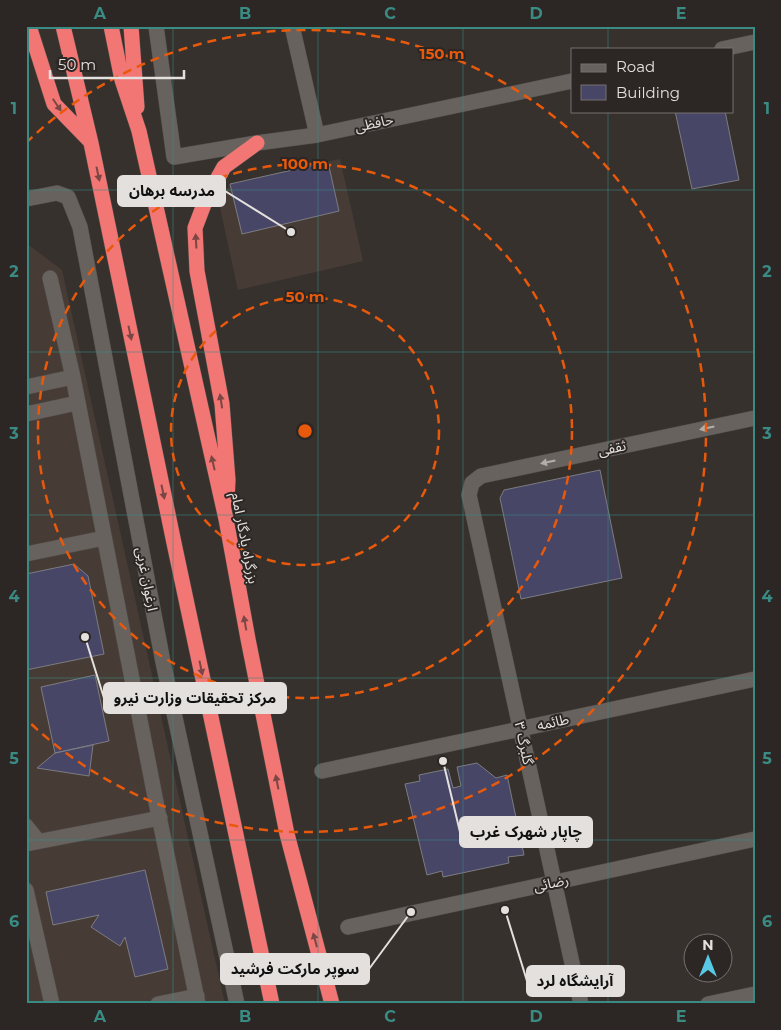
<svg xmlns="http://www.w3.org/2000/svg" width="781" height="1030" viewBox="0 0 781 1030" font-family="Montserrat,'Noto Sans Arabic',sans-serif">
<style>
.built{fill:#473c35}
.building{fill:#484666;stroke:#7c7c82}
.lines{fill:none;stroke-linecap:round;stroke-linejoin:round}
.minor-casing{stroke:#514d4a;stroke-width:16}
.highway-casing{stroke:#514d4a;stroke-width:16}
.minor{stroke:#68625e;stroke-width:15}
.highway{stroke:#f17674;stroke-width:15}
.oneway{fill:#7b4744}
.oneway2{fill:#b2aeaa}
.grid{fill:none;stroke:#398b84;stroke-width:1;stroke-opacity:0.55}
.ring{fill:none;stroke:#e8590c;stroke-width:2.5;stroke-dasharray:9 6}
.labels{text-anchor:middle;stroke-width:4;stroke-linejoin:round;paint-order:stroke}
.street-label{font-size:14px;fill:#e3e0dd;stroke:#2c2724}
.centre{fill:#e8590c;stroke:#2c2724;stroke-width:2.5}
.ring-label{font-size:15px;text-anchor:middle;font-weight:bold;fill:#e8590c;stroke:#2c2724;stroke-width:4;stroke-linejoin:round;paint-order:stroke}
.leader{fill:none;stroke:#e3e0dd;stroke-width:2}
.callout-dot{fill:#e3e0dd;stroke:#2c2724;stroke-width:2}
.callout{fill:#e3e0dd;stroke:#e3e0dd;stroke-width:2}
.callout-label{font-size:15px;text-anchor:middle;font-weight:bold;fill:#111}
.neatline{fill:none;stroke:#398b84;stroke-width:2}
.grid-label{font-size:16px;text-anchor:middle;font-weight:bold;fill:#398b84}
</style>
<rect width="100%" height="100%" fill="#36312d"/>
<!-- built -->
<path class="built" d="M340,159L363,261L238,290L219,203L230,184Z
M26,243L62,270L225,1004H26Z"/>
<!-- building -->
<path class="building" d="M675,111H725L739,180L692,189Z
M328,162L339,211L242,234L230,184Z
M600,470L622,578L521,599L500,498L504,490Z
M74,564L88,576L104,654L26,670V574Z
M95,675L109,741L55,753L41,687Z
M93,745L89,776L37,768L55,753Z
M477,763L496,778L507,775L524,855L508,857L509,863L443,877L442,871L427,875L405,784L420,781L419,775L448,769L453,788L461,786L457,767Z
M145,870L168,969L135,977L125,937L120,946L91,927L99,915L53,925L46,892Z"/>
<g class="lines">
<!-- minor casing -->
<g class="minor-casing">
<path id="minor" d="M156,26L174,157L257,143L317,135L572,81
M292,26L317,135
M722,49L755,42
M26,199L57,193L68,197L80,227L163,662L237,1004
M50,278L73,377L157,807L198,1004
M26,387L73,377
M26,414L77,403
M26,554L104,538
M322,771L755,679
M26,826L38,841
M26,844L160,818
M26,890L52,1004
M348,927L755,839
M158,1004L197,996
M581,1004L469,495L472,483L481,476L755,418
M708,1004L755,994"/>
</g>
<!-- highway casing -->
<g class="highway-casing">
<path id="highway" d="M29,26L54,104L90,141
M63,26L91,143L174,543L272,1004
M111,26L122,80L139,131L226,519L248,639L287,834L332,1004
M131,26L137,107
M227,500L228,480L222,404L197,271L195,228L206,199L224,167L257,143"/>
</g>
<!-- minor -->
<use href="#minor" class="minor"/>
<!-- highway -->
<use href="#highway" class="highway"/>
</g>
<!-- one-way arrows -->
<defs><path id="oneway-solid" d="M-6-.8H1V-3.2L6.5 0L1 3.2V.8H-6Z" transform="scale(1.25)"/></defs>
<g class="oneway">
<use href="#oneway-solid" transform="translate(57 105) rotate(56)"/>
<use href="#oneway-solid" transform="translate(98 174) rotate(78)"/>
<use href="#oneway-solid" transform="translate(196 241) rotate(-93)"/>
<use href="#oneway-solid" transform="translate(130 333) rotate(78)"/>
<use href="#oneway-solid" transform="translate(221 401) rotate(-99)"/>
<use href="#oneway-solid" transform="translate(213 463) rotate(-103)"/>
<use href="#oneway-solid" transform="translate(163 492) rotate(78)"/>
<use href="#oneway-solid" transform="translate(245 623) rotate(-100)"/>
<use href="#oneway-solid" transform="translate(201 668) rotate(78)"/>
<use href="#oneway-solid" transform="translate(277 782) rotate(-101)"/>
<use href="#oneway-solid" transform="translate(315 940) rotate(-105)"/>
</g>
<g class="oneway2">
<use href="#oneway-solid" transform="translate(707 428) rotate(168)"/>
<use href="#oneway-solid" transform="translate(548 462) rotate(168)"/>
</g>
<!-- grid -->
<path class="grid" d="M173,26V1004M318,26V1004M463,26V1004M608,26V49M608,111V1004M26,190H755M26,352H755M26,515H755M26,678H755M26,840H755"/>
<!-- distance rings -->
<g class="ring">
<circle cx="305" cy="431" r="134"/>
<circle cx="305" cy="431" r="267"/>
<path d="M26 143A401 401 0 1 1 26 719"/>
</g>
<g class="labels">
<!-- street labels -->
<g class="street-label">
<text transform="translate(374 123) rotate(-12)" y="5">حافظی</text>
<text transform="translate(612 448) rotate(-12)" y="5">ثقفی</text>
<text transform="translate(245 538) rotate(79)" y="5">بزرگراه یادگار امام</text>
<text transform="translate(147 579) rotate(79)" y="5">ارغوان غربی</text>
<text transform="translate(553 722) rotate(-12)" y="5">طائمه</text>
<text transform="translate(524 743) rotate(78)" y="5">گلبرگ ۳</text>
<text transform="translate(551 883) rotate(-12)" y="5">رضائی</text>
</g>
</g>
<circle cx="305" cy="431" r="8" class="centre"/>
<g class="ring-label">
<text x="442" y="59">150 m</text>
<text x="305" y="169">100 m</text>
<text x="305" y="302">50 m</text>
</g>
<!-- callouts -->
<path class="leader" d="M291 232L225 191M85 637L104 698M443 761L460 832M411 912L369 969M505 910L527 981"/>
<g class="callout-dot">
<circle cx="291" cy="232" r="5"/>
<circle cx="85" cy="637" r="5"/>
<circle cx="443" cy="761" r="5"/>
<circle cx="411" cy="912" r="5"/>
<circle cx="505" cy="910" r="5"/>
</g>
<g class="callout">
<rect x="118" y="176" width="107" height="30" rx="5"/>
<rect x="104" y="683" width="182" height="30" rx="5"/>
<rect x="460" y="817" width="132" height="30" rx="5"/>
<rect x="221" y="954" width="148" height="30" rx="5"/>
<rect x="527" y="966" width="97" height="30" rx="5"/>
</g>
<g class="callout-label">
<text x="172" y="196">مدرسه برهان</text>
<text x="195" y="703">مرکز تحقیقات وزارت نیرو</text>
<text x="526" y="837">چاپار شهرک غرب</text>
<text x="295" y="974">سوپر مارکت فرشید</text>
<text x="575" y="986">آرایشگاه لرد</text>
</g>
<!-- border -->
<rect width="781" height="1030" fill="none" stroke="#2c2724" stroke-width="55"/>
<!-- legend -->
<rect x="571" y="48" width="162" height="65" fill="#2c2724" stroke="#75716e"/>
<rect x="581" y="64" width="25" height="8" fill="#68625e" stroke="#75716e"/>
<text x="616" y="72" font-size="15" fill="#e3e0dd">Road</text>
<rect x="581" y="85" width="25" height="15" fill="#484666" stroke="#75716e"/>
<text x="616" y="98" font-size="15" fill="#e3e0dd">Building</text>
<!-- north arrow -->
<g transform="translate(708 958)"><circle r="24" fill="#2c2724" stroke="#75716e"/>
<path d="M0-4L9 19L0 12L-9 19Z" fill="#59c8e4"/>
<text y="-8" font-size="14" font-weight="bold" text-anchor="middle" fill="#e3e0dd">N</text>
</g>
<!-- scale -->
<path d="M50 70v8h134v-8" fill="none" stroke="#e3e0dd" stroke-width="2.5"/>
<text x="58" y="70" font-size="15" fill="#e3e0dd" stroke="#2c2724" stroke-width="4" paint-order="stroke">50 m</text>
<rect x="28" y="28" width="726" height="974" class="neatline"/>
<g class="grid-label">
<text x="100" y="19">A</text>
<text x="245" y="19">B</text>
<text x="390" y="19">C</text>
<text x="536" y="19">D</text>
<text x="681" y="19">E</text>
<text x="14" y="114">1</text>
<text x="767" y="114">1</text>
<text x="14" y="277">2</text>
<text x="767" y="277">2</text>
<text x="14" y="439">3</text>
<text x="767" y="439">3</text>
<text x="14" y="602">4</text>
<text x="767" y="602">4</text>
<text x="14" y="764">5</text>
<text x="767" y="764">5</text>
<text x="14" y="927">6</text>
<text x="767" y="927">6</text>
<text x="100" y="1022">A</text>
<text x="245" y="1022">B</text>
<text x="390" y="1022">C</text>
<text x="536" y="1022">D</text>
<text x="681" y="1022">E</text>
</g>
</svg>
